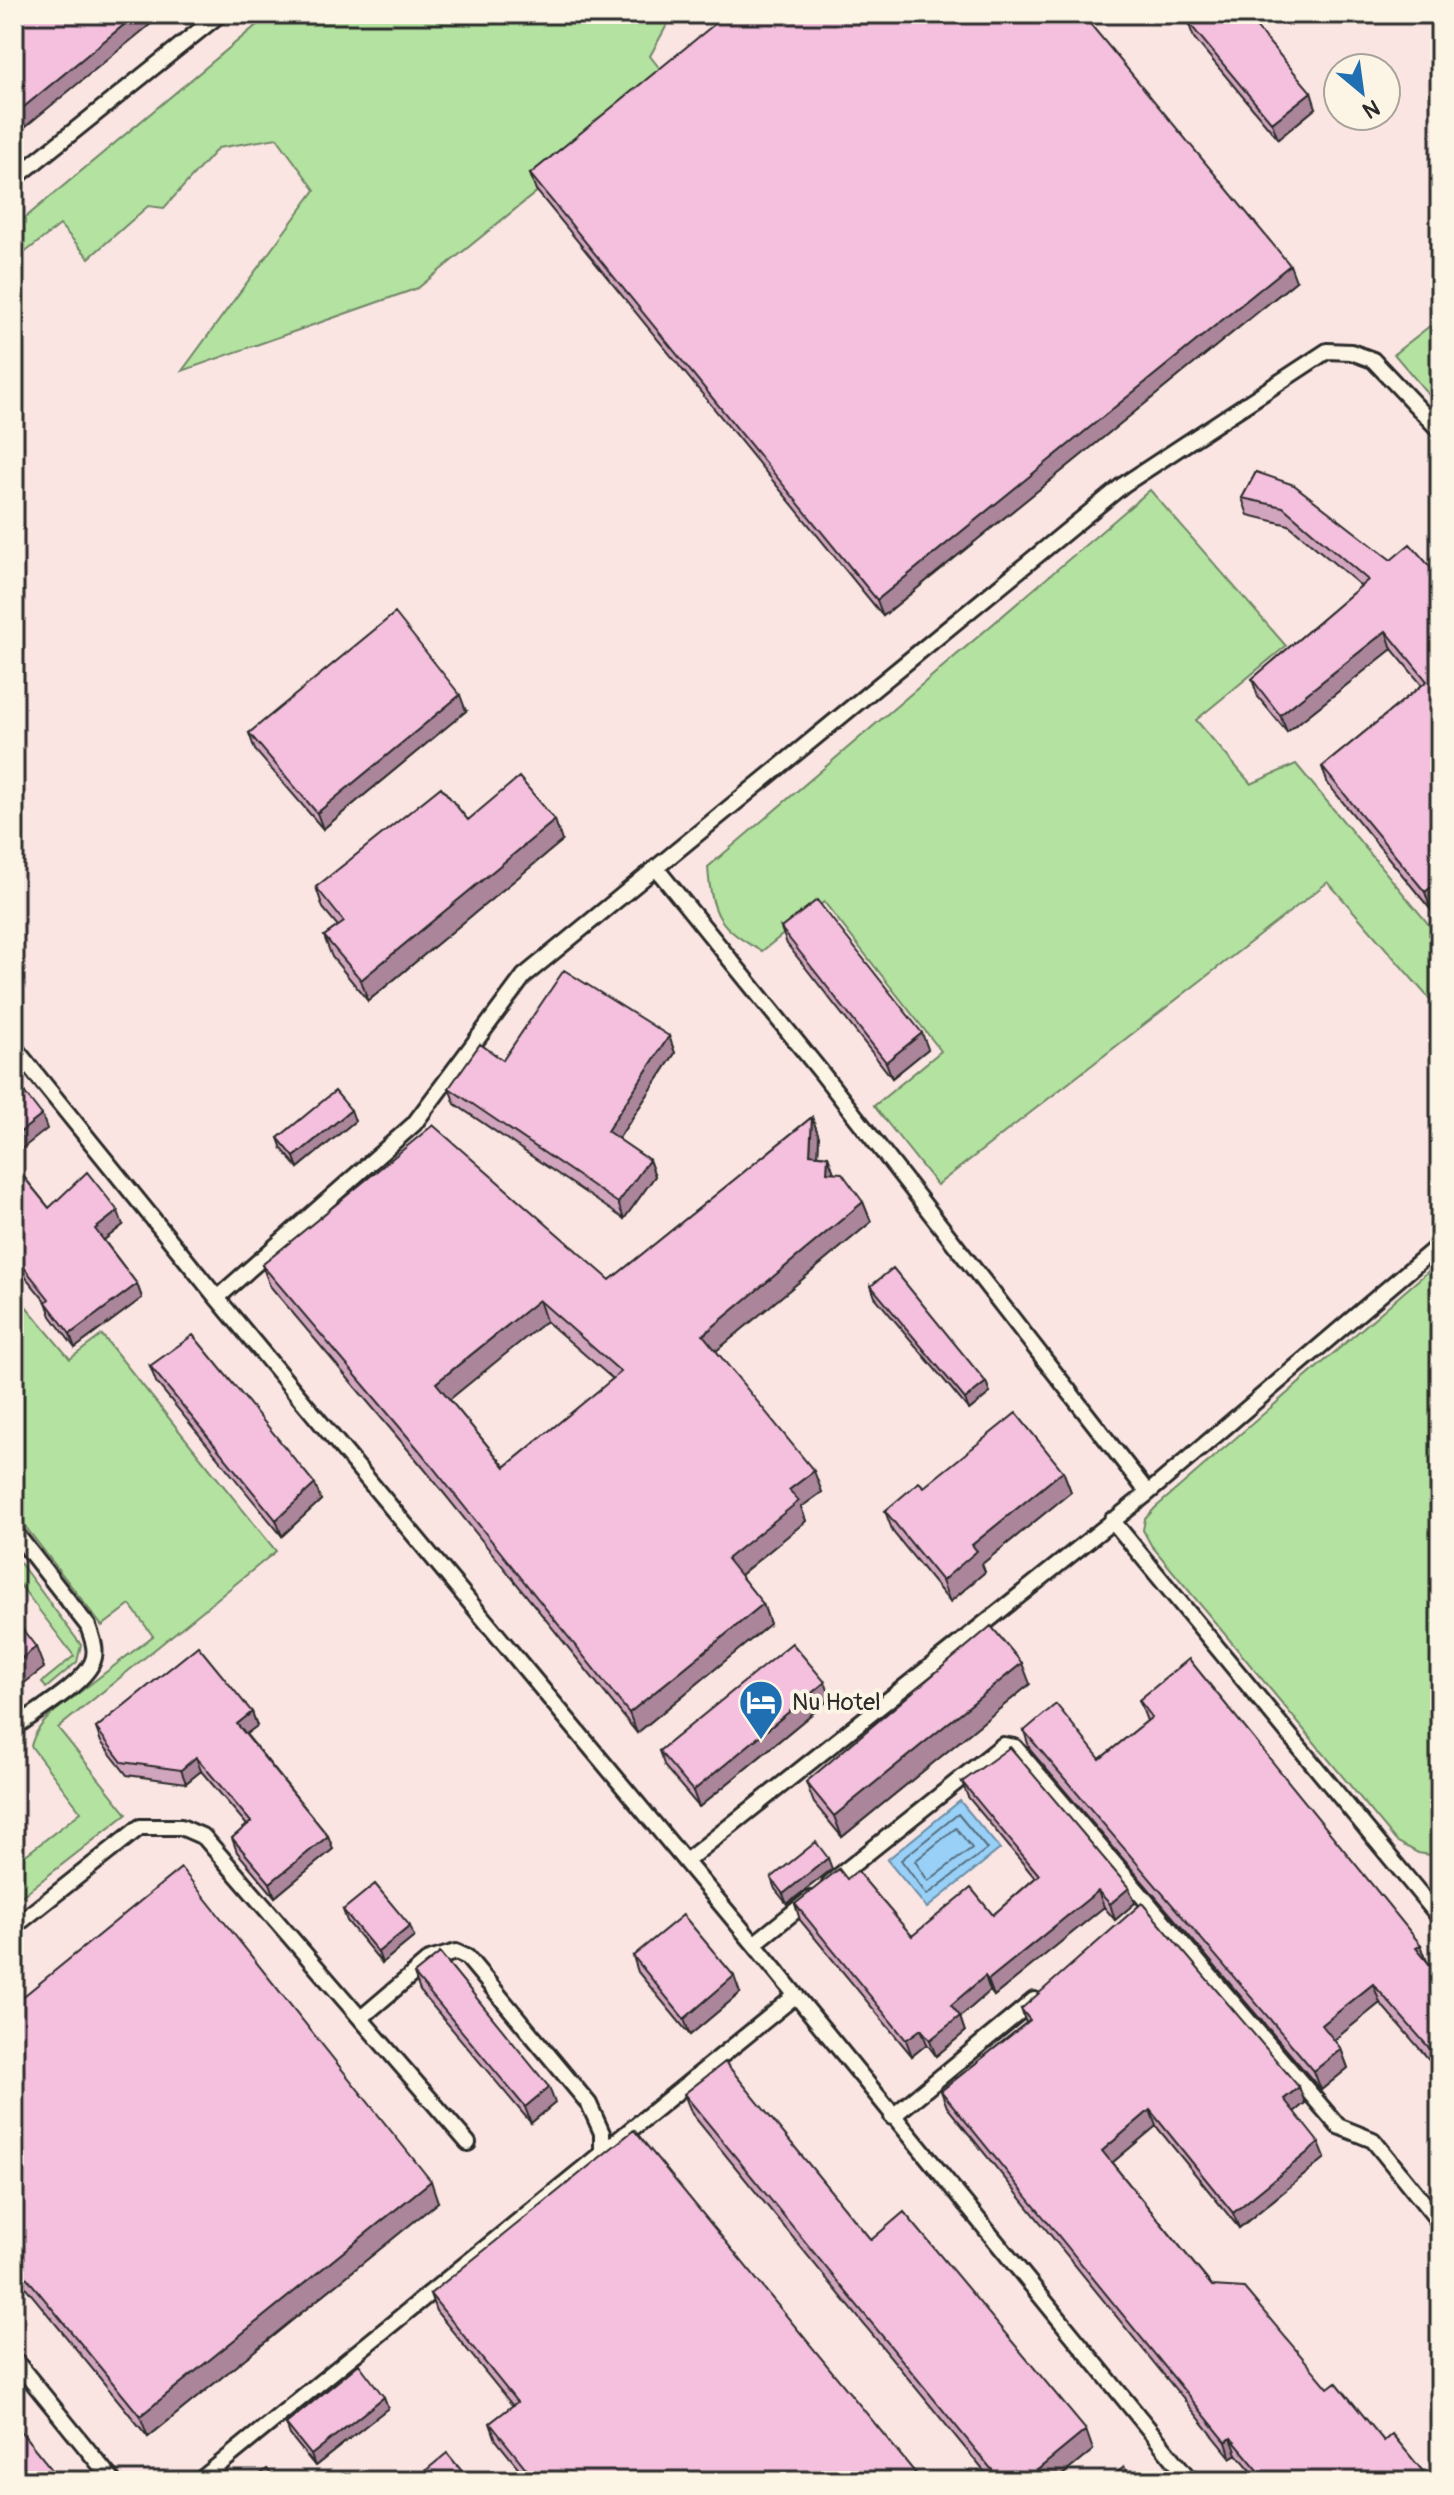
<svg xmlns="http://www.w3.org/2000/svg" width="1454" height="2495" viewBox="0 0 1454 2495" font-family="Pangolin,sans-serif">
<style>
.green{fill:#b4e2a1;stroke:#708666;stroke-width:2}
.water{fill:#98d0f7;stroke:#6c8ea5;stroke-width:2}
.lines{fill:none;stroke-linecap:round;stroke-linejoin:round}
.shore{stroke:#576d7d;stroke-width:2}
.service-casing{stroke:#2b2b2b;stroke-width:20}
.service{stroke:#fcf5e5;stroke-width:14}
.wall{fill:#d2a5be;stroke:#2b2b2b;stroke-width:2;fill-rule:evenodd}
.shaded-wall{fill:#ab869b;stroke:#2b2b2b;stroke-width:2}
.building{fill:#f4c0dd;stroke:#2b2b2b;stroke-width:2;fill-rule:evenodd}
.labels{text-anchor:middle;stroke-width:8;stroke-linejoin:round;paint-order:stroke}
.poi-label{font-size:24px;fill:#2b2b2b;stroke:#fcf5e5;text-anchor:start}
</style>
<rect width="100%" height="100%" fill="#fae5e3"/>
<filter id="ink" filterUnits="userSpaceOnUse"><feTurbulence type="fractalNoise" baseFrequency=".0125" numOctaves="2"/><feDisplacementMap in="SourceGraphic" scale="16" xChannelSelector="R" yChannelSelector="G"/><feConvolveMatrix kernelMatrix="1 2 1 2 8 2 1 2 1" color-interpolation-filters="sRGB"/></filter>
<g filter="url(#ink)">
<!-- green -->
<path class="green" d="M270,14H673L650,56L671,83L418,288L182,371L315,190L277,138L218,148L164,208L148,206L89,258L60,225L14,261V227Z
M1440,318V408L1394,354Z
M1150,490L1286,646L1196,720L1251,784L1296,764L1440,938V1011L1328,882L937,1185L874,1106L941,1051L824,902L762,951C720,930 711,914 708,867Z
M1440,1261V1856H1437L1418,1853L1396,1841L1151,1545L1143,1530L1145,1519L1155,1508Z
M14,1292L70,1359L102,1335L276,1551L58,1728L127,1814L14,1902V1864L81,1812L31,1746C35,1731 43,1722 54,1712L153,1636L130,1605L102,1626L14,1512Z
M14,1555L81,1645L77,1662L46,1688L42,1682L74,1656L14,1577Z"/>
<!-- water -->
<path class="water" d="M960,1801L1000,1849L927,1908L887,1860Z"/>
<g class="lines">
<!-- shore -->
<path class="shore" d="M958,1814L987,1849L927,1895L901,1860Z
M956,1828L972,1848L928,1881L915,1861Z"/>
<!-- service casing -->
<g class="service-casing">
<path id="service" d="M14,179L220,14
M656,868L821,1072L1148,1493
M14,1047L217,1298L754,1944L1191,2481
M217,1298L414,1124L524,976L1123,485L1327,351L1351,352L1373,360L1440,431
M1112,1520L1440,1918
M14,1531L88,1626C92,1638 98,1651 92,1663C82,1685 34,1713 14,1728
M686,1861L1148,1493L1440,1244
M830,1883L1003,1745L1015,1747L1338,2126L1373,2140L1440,2223
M14,1927L140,1827H181L204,1837L468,2143
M754,1944L810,1899
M361,2018L429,1960L456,1952L467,1957L589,2104L602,2133V2154
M892,2117L1034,2000
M14,2359L113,2481
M199,2481L795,1996"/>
</g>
<!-- service -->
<use href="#service" class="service"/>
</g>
<!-- wall -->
<path class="wall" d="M1188,22L1316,108L1278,139L1194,38Z
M530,174L1296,281L883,616L536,190Z
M1256,472L1391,560L1440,578V903L1431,910L1328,784L1322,767L1422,685L1392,649L1287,732L1258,697L1252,679L1361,586L1289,525L1248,515L1242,498Z
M466,711L323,829L255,750L249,733Z
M468,820L562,841L368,1001L332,957L324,936L338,926L323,908L316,887Z
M781,928L928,1049L892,1078L787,944Z
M669,1036L675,1053L618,1139L649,1160L655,1176L624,1219L455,1104L449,1088L503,1060Z
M812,1117L819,1137L818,1155L828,1156L834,1173L863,1202L871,1222L716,1351L822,1492L801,1507L806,1521L740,1575L763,1604L770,1624L637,1733L426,1471L270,1286L262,1265L610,1280ZM546,1321L613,1379L505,1467L449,1399Z
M355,1121L298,1168L282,1149L278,1138Z
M14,1165L49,1208L123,1225L104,1240L137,1284L142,1298L75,1348L51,1316L46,1302L14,1263Z
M871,1286L986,1382L990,1393L969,1410L875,1297Z
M150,1366L321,1500L282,1536L156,1382Z
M1063,1471L1071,1492L982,1564L985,1572L950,1602L893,1532L885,1511L924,1487Z
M1030,1684L842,1837L814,1803L806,1782Z
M831,1698L699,1807L665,1767L659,1751Z
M1139,1700L1421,1945L1426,1960L1440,1977V2072L1380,2003L1334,2040L1341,2049L1348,2068L1321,2090L1030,1750L1024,1731L1100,1759L1147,1721Z
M252,1712L257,1726L246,1734L328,1836L333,1849L275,1897L237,1852L232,1838L247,1825L201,1771L186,1783L127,1775L101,1742L96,1728Z
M962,1782L1129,1888L1135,1903L1115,1920L1104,1907L994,1996L990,1991L960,2017L965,2032L936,2056L927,2044L912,2056L800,1920L795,1904L847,1879L912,1936L993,1915L1035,1878L968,1797Z
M832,1869L787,1904L775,1889L771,1878Z
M343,1910L414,1937L382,1963L347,1921Z
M633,1956L740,1993L690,2035L638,1972Z
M414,1974L555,2103L531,2123L420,1991Z
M14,2004L438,2202L148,2437L14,2273Z
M1021,2009L1299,2087L1305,2103L1294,2112L1325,2158L1239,2228L1156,2126L1112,2163L1212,2286L1328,2388L1384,2441L1431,2481H1260L1237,2454L1231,2458L947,2107L941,2091L1026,2023Z
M684,2094L1093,2450L1055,2481H992L692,2114Z
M430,2294L922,2481H529L496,2440L490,2423L513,2406L436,2311Z
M384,2397L388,2408L315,2466L290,2435L286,2424Z"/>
<!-- shaded-wall -->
<path class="shaded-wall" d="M137,14H163L14,136V115Z
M1311,92L1316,108L1278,139L1272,123Z
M1290,265L1296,281L883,616L877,600Z
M1386,631L1392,649L1287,732L1280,715Z
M460,695L466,711L323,829L317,813Z
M555,820L562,841L368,1001L361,980Z
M1440,880V903L1431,910L1425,892Z
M922,1033L928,1049L892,1078L886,1062Z
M669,1036L675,1053L613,1147L607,1131Z
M351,1110L355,1121L298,1168L294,1157Z
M42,1115L47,1129L14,1155V1137Z
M812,1117L819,1137L817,1174L810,1154Z
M828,1156L835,1176L827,1172Z
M649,1160L655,1176L624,1219L618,1203Z
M863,1202L871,1222L710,1356L703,1335Z
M118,1211L123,1225L100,1243L95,1229Z
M137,1284L142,1298L75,1348L70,1334Z
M539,1300L546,1321L444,1404L436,1383Z
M986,1382L990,1393L969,1410L965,1399Z
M814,1471L822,1492L801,1507L806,1521L734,1580L727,1559L789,1490Z
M1063,1471L1071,1492L982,1564L985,1572L950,1602L942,1581L972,1545Z
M315,1484L321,1500L282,1536L276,1520Z
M763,1604L770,1624L637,1733L629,1713Z
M36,1647L44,1668L14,1691V1664Z
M1022,1663L1030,1684L842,1837L834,1816Z
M825,1682L831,1698L699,1807L693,1791Z
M252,1712L257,1726L242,1737L237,1724Z
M196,1757L201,1771L186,1783L181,1770Z
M328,1836L333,1849L275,1897L270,1883Z
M828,1858L832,1869L787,1904L783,1894Z
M1129,1888L1135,1903L1115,1920L1110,1904Z
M1098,1891L1104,1907L994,1996L988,1980Z
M410,1926L414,1937L382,1963L378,1952Z
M1421,1945L1428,1964L1416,1948Z
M734,1976L740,1993L690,2035L684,2019Z
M985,1976L990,1991L960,2017L965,2032L936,2056L930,2040L951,2005Z
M1373,1984L1380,2003L1329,2044L1322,2025Z
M921,2029L927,2044L912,2056L906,2040Z
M1341,2049L1348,2068L1321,2090L1314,2071Z
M549,2087L555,2103L531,2123L525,2107Z
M1299,2087L1305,2103L1290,2115L1284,2099Z
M1150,2110L1156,2126L1107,2167L1102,2151Z
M1319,2143L1325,2158L1239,2228L1233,2213Z
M431,2181L438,2202L148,2437L140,2416Z
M384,2397L388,2408L315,2466L311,2455Z
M1086,2430L1093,2450L1055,2481H1024Z
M1231,2438L1237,2454L1231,2458L1226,2442Z"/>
<!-- building -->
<path class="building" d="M14,14H137L14,115Z
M727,14H1082L1290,265L877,600L530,174Z
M1198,14H1245L1311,92L1272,123L1188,22Z
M1256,472L1294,485L1391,560L1410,544L1440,578V588L1438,590L1440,592V880L1425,892L1322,767L1427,681L1386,631L1280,715L1252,679L1368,580L1283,507L1242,498Z
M395,613L460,695L317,813L249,733Z
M519,777L555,820L361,980L324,936L344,922L316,887L441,787L468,820Z
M817,900L922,1033L886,1062L781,928Z
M564,970L669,1036L607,1131L649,1160L618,1203L449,1088L480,1044L503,1060Z
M14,1079L42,1115L14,1137Z
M335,1091L351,1110L294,1157L278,1138Z
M812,1117L810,1154L828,1156L827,1172L842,1173L863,1202L703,1335L814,1471L789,1490L799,1501L727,1559L763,1604L629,1713L419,1450L262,1265L433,1125L610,1280ZM539,1300L621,1372L505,1467L436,1383Z
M14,1165L49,1208L87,1172L118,1211L95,1229L137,1284L70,1334L46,1302L49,1299L14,1255Z
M893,1268L986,1382L965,1399L871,1286Z
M193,1335L315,1484L276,1520L150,1366Z
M1016,1413L1063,1471L972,1545L977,1551L942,1581L885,1511L919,1482L924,1487Z
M14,1618L36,1647L14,1664Z
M991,1626L1022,1663L834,1816L806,1782Z
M792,1643L825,1682L693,1791L659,1751Z
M198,1646L252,1712L237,1724L328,1836L270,1883L232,1838L251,1822L196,1757L181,1770L122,1762L96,1728Z
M1189,1659L1421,1945L1416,1948L1440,1977V2056L1438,2058L1373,1984L1322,2025L1341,2049L1314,2071L1024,1731L1056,1704L1100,1759L1152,1717L1139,1700Z
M1010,1747L1129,1888L1110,1904L1098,1891L988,1980L985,1976L951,2005L960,2016L930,2040L921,2029L906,2040L795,1904L839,1869L847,1879L857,1871L912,1936L971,1888L993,1915L1039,1875L962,1782Z
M816,1842L828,1858L783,1894L771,1878Z
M181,1868L431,2181L140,2416L14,2262V2004Z
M375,1884L410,1926L378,1952L343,1910Z
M1142,1903L1299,2087L1284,2099L1319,2143L1233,2213L1150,2110L1102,2151L1212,2286L1244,2288L1328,2388L1336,2382L1384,2441L1392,2434L1431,2481H1267L1231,2438L1226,2442L941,2091L1030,2020L1021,2009Z
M683,1915L734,1976L684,2019L633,1956Z
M440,1953L549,2087L525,2107L414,1974Z
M725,2062L871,2240L904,2212L1086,2430L1024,2481H1001L684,2094Z
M634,2130L922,2481H536L490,2423L517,2402L430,2294Z
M359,2364L384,2397L311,2455L286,2424Z
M14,2423L58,2477L53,2481H14Z
M447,2453L470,2481H413Z
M1124,2467L1135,2481H1107Z
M267,2469L277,2481H252Z"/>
</g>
<!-- icons -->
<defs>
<g id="hotel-pin" transform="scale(2.3)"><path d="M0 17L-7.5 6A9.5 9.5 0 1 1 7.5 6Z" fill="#1f6fb2" stroke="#fcf5e5"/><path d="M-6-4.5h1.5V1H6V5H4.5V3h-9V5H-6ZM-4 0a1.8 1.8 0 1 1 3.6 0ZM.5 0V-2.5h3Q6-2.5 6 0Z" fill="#fff"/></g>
</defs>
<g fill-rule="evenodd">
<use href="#hotel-pin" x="761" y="1702"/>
</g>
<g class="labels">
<!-- poi labels -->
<g class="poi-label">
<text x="792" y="1710">Nu Hotel</text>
</g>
</g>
<!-- margin -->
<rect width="1454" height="2495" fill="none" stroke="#fcf5e5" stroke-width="48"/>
<rect x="24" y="24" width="1406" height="2447" fill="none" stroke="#2b2b2b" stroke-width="3" filter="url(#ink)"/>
<!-- north arrow -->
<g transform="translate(1362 92) rotate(151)"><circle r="38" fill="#fcf5e5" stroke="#a8a49b" stroke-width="2"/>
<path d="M0-6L14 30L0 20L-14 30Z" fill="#1f6fb2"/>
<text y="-12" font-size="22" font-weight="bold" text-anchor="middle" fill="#2b2b2b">N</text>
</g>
</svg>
